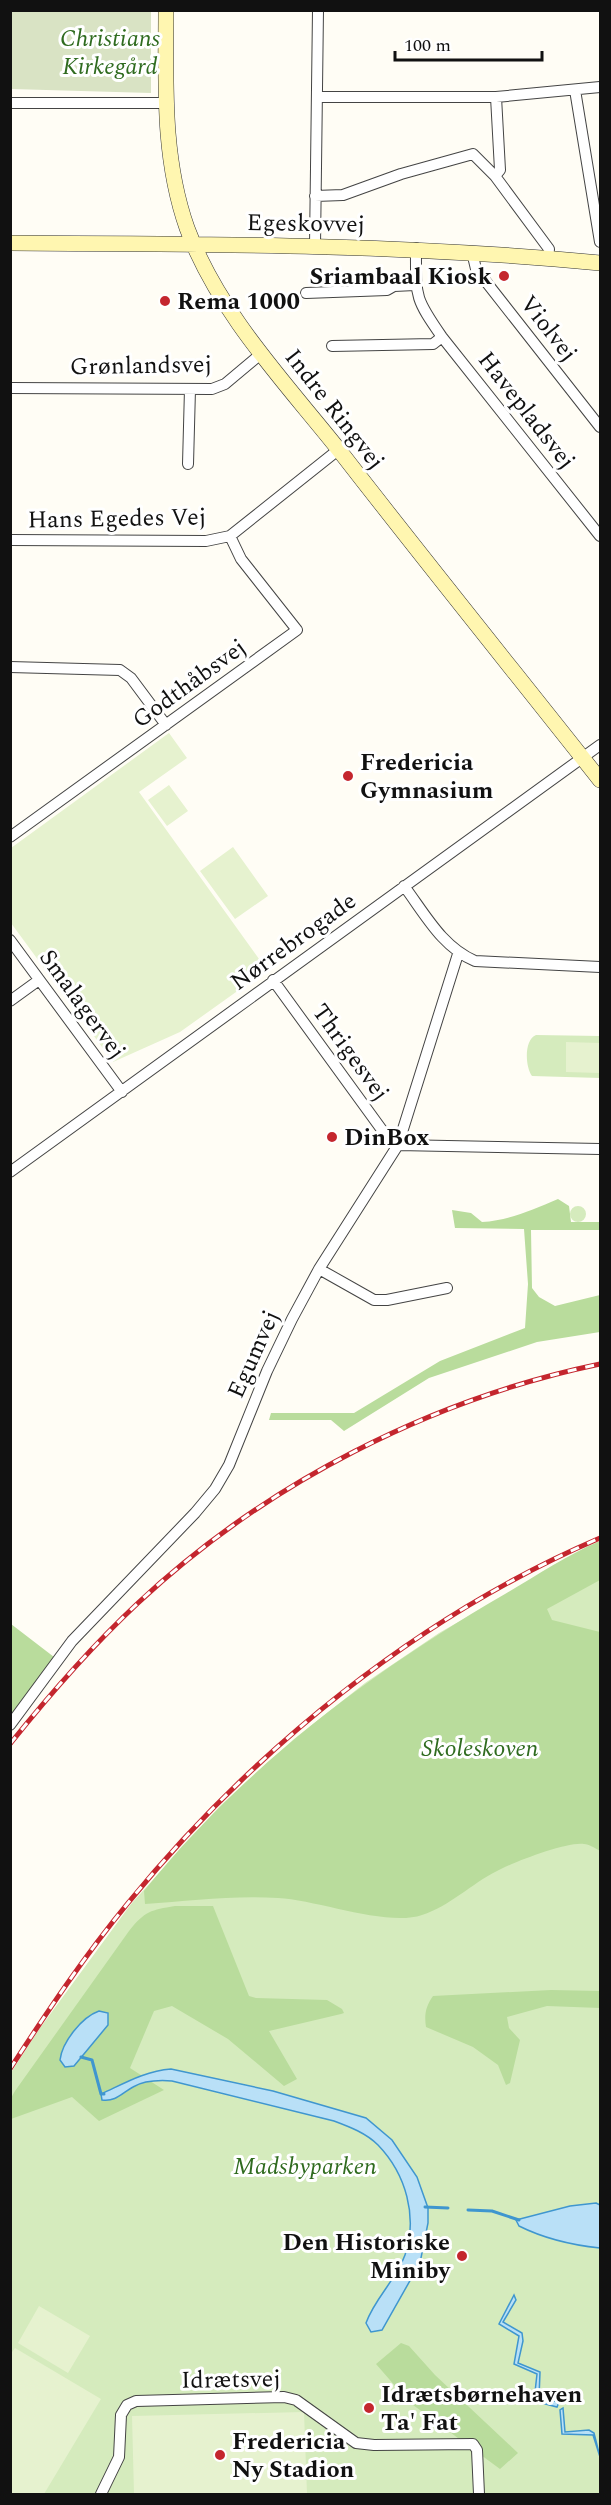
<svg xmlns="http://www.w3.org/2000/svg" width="611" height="2505" viewBox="0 0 611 2505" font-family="Spectral,serif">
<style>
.green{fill:#d5ebbd}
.forest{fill:#b9dc9c}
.cemetery{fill:#d9e3c4}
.pitch{fill:#e6f2cf}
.water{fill:#b9e0f7;stroke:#3f96cf;stroke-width:1.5}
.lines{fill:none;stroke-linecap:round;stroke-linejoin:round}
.stream{stroke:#3f96cf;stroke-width:3}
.street-casing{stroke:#444;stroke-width:12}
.secondary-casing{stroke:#333;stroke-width:16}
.street{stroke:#fff;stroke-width:10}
.secondary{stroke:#fff6b0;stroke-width:15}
.rail-casing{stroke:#c4262e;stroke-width:5}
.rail{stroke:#fff;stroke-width:3;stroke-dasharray:9;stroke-linecap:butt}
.poi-dot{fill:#c4262e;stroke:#fff;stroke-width:2}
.labels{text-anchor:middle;stroke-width:6;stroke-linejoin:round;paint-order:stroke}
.park-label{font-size:24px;font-style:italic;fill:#2f6b1f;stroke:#fff}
.street-label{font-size:24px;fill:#111;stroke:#fff}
.poi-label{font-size:24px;font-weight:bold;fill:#111;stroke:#fff;text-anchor:start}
</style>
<rect width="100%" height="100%" fill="#fffdf5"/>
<!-- green -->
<path class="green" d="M536,1035L600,1036V1078L532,1076C525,1066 524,1040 536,1035Z
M570 1214a8 8 0 1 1 16 0a8 8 0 1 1-16 0Z
M600,1541V2494H11L10,2074L40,2028L131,1904L220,1806L294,1739L365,1683L439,1633Z"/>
<!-- forest -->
<path class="forest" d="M558,1199L569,1206L571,1222H600V1230H531L532,1288L539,1297L555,1306L600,1295V1332L537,1342L429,1378L344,1431L331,1420H269L271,1413H354L440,1361L525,1328L528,1284L524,1229L455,1228L452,1210L471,1213L482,1222C510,1220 532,1210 558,1199Z
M600,1541V1580L547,1609L552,1620L600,1632V1851C595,1848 589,1844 584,1844C568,1841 511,1863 497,1871C471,1884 450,1906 422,1915C387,1927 318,1900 278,1898C234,1895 189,1901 145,1904L144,1891C243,1768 369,1673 505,1594C536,1576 567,1555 600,1541Z
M11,1624L54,1657L11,1717Z
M175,1906H213L249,1996L256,1998L327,2000L342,2009L344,2013L341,2014L269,2031L297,2079L284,2086L228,2039L172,2006L154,2011L130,2068L164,2090L99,2121L72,2097L11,2119V2098L15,2091L129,1931C145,1911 151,1910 175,1906Z
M551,1990L600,1991V2008L547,2006L507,2017L509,2028L520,2040L510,2083L506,2085L498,2065L473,2047L426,2027C424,2014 426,2006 433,1996Z
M401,2343L409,2346L435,2375L518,2453L500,2469L409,2402L376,2364Z"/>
<!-- cemetery -->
<path class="cemetery" d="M11,10L151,11V93L11,89Z"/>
<!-- pitch -->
<path class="pitch" d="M169,733L187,758L139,792L267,970L180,1032L113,1062L11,923V848Z
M169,785L188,811L167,826L148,800Z
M233,847L268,896L235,919L200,871Z
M566,1042L600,1043V1073L566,1072Z
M39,2306L90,2336L68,2373L18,2343Z
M15,2348L101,2399L44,2494H11L10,2355Z
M304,2412L307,2494H134L132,2416Z"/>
<!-- water -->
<path class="water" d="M99,2011L108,2013V2025L74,2066L65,2067L60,2060C62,2042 82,2017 99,2011Z
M171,2069L273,2091L366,2118L392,2140L417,2177L428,2208V2223L420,2263L382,2330L371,2332L366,2323C375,2298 396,2280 405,2255C418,2217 406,2174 378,2145C366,2133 350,2127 334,2121L172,2081C159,2080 145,2080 133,2087C122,2093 116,2102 102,2100L101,2094C125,2083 145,2071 171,2069Z
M596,2203L600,2205V2248C571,2245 545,2239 519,2226L516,2220L570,2206Z
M514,2295L516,2300L503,2322L522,2333L523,2341L518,2363L540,2372L539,2398L559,2402L557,2407L534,2401L537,2374L514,2364L519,2336L499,2324Z
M563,2408L565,2432L589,2430L594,2433L600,2457L593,2435L562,2434L560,2410Z"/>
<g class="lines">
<!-- stream -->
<path class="stream" d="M81,2057L92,2060L101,2094H104
M425,2207L448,2208
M468,2210L492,2211L519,2220"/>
<!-- street casing -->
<g class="street-casing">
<path id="street" d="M575,90L600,242
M317,97H496L600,87
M10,103H165
M495,176L500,170L496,97
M315,196L343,195L401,174L473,154L495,176L549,249L548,258
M315,245L318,10
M416,248C416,297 414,297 442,337L600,536
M472,252L476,269L600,427
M306,293L387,290L394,286L415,285
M332,346L433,344L442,337
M10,388L212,389L225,384L262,353
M188,464L190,389
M10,540L206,541L230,536L338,450
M10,667L120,670L131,678L166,725
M10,837L297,630L241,559L230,536
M404,886C425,914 442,947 475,961L600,967
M10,940L122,1092
M273,980L390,1141L398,1145L600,1149
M10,1001L39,980
M10,1172L600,745
M319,1269L374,1300H387L447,1288
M10,1725L72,1641L195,1513L215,1489L229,1465L267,1371L292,1319L319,1269L398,1145L458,954
M101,2494L119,2457L121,2415L127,2405L136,2401L284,2397L296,2400L356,2443L374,2445L473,2444L477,2450L479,2494"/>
</g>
<!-- secondary casing -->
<g class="secondary-casing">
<path id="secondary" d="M166,10C166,84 162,157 187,228C218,312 284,381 339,450C425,561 513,670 600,780
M10,243C208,244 404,244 600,263"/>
</g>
<!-- street -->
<use href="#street" class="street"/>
<!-- secondary -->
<use href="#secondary" class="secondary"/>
<!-- rail casing -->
<g class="rail-casing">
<path id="rail" d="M10,1744C50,1694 92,1646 138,1603C265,1484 431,1399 600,1364
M10,2069C47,2012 85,1955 128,1903C253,1750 418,1616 600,1538"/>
</g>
<!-- rail -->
<use href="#rail" class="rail"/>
</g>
<!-- markers -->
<g class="poi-dot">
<circle cx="504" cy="276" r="6"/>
<circle cx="165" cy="301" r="6"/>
<circle cx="348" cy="776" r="6"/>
<circle cx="332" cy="1137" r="6"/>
<circle cx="462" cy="2256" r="6"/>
<circle cx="369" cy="2408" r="6"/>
<circle cx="220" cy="2455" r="6"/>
</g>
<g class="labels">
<!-- park labels -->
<g class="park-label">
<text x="110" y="46">Christians<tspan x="110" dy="28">Kirkegård</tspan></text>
<text x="480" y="1756">Skoleskoven</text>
<text x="305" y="2174">Madsbyparken</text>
</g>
<!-- street labels -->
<g class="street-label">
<text transform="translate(306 223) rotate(1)" y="8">Egeskovvej</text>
<text transform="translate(549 328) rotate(52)" y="8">Violvej</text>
<text transform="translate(141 365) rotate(-1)" y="8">Grønlandsvej</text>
<text transform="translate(335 409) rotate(52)" y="8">Indre Ringvej</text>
<text transform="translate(527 410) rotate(52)" y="8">Havepladsvej</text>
<text transform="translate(117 518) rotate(-1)" y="8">Hans Egedes Vej</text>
<text transform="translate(189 683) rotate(-36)" y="8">Godthåbsvej</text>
<text transform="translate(293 941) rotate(-36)" y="8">Nørrebrogade</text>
<text transform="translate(83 1004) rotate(54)" y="8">Smalagervej</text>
<text transform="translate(351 1052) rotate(54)" y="8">Thrigesvej</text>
<text transform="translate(253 1354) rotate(-66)" y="8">Egumvej</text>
<text transform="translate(231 2379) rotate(-1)" y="8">Idrætsvej</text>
</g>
<!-- poi labels -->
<g class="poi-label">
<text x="492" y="284" text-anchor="end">Sriambaal Kiosk</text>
<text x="177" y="309">Rema 1000</text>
<text x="360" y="770">Fredericia<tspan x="360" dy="28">Gymnasium</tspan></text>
<text x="344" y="1145">DinBox</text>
<text x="450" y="2250" text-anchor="end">Den Historiske<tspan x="450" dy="28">Miniby</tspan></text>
<text x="381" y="2402">Idrætsbørnehaven<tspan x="381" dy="28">Ta' Fat</tspan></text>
<text x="232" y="2449">Fredericia<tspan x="232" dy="28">Ny Stadion</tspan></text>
</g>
</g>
<!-- border -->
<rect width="611" height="2505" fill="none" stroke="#111111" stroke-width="24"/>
<!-- scale -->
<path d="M395 51v9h147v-9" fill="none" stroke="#111111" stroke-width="3"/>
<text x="404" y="51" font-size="18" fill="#111111" stroke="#ffffff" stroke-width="4.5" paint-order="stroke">100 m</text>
</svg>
